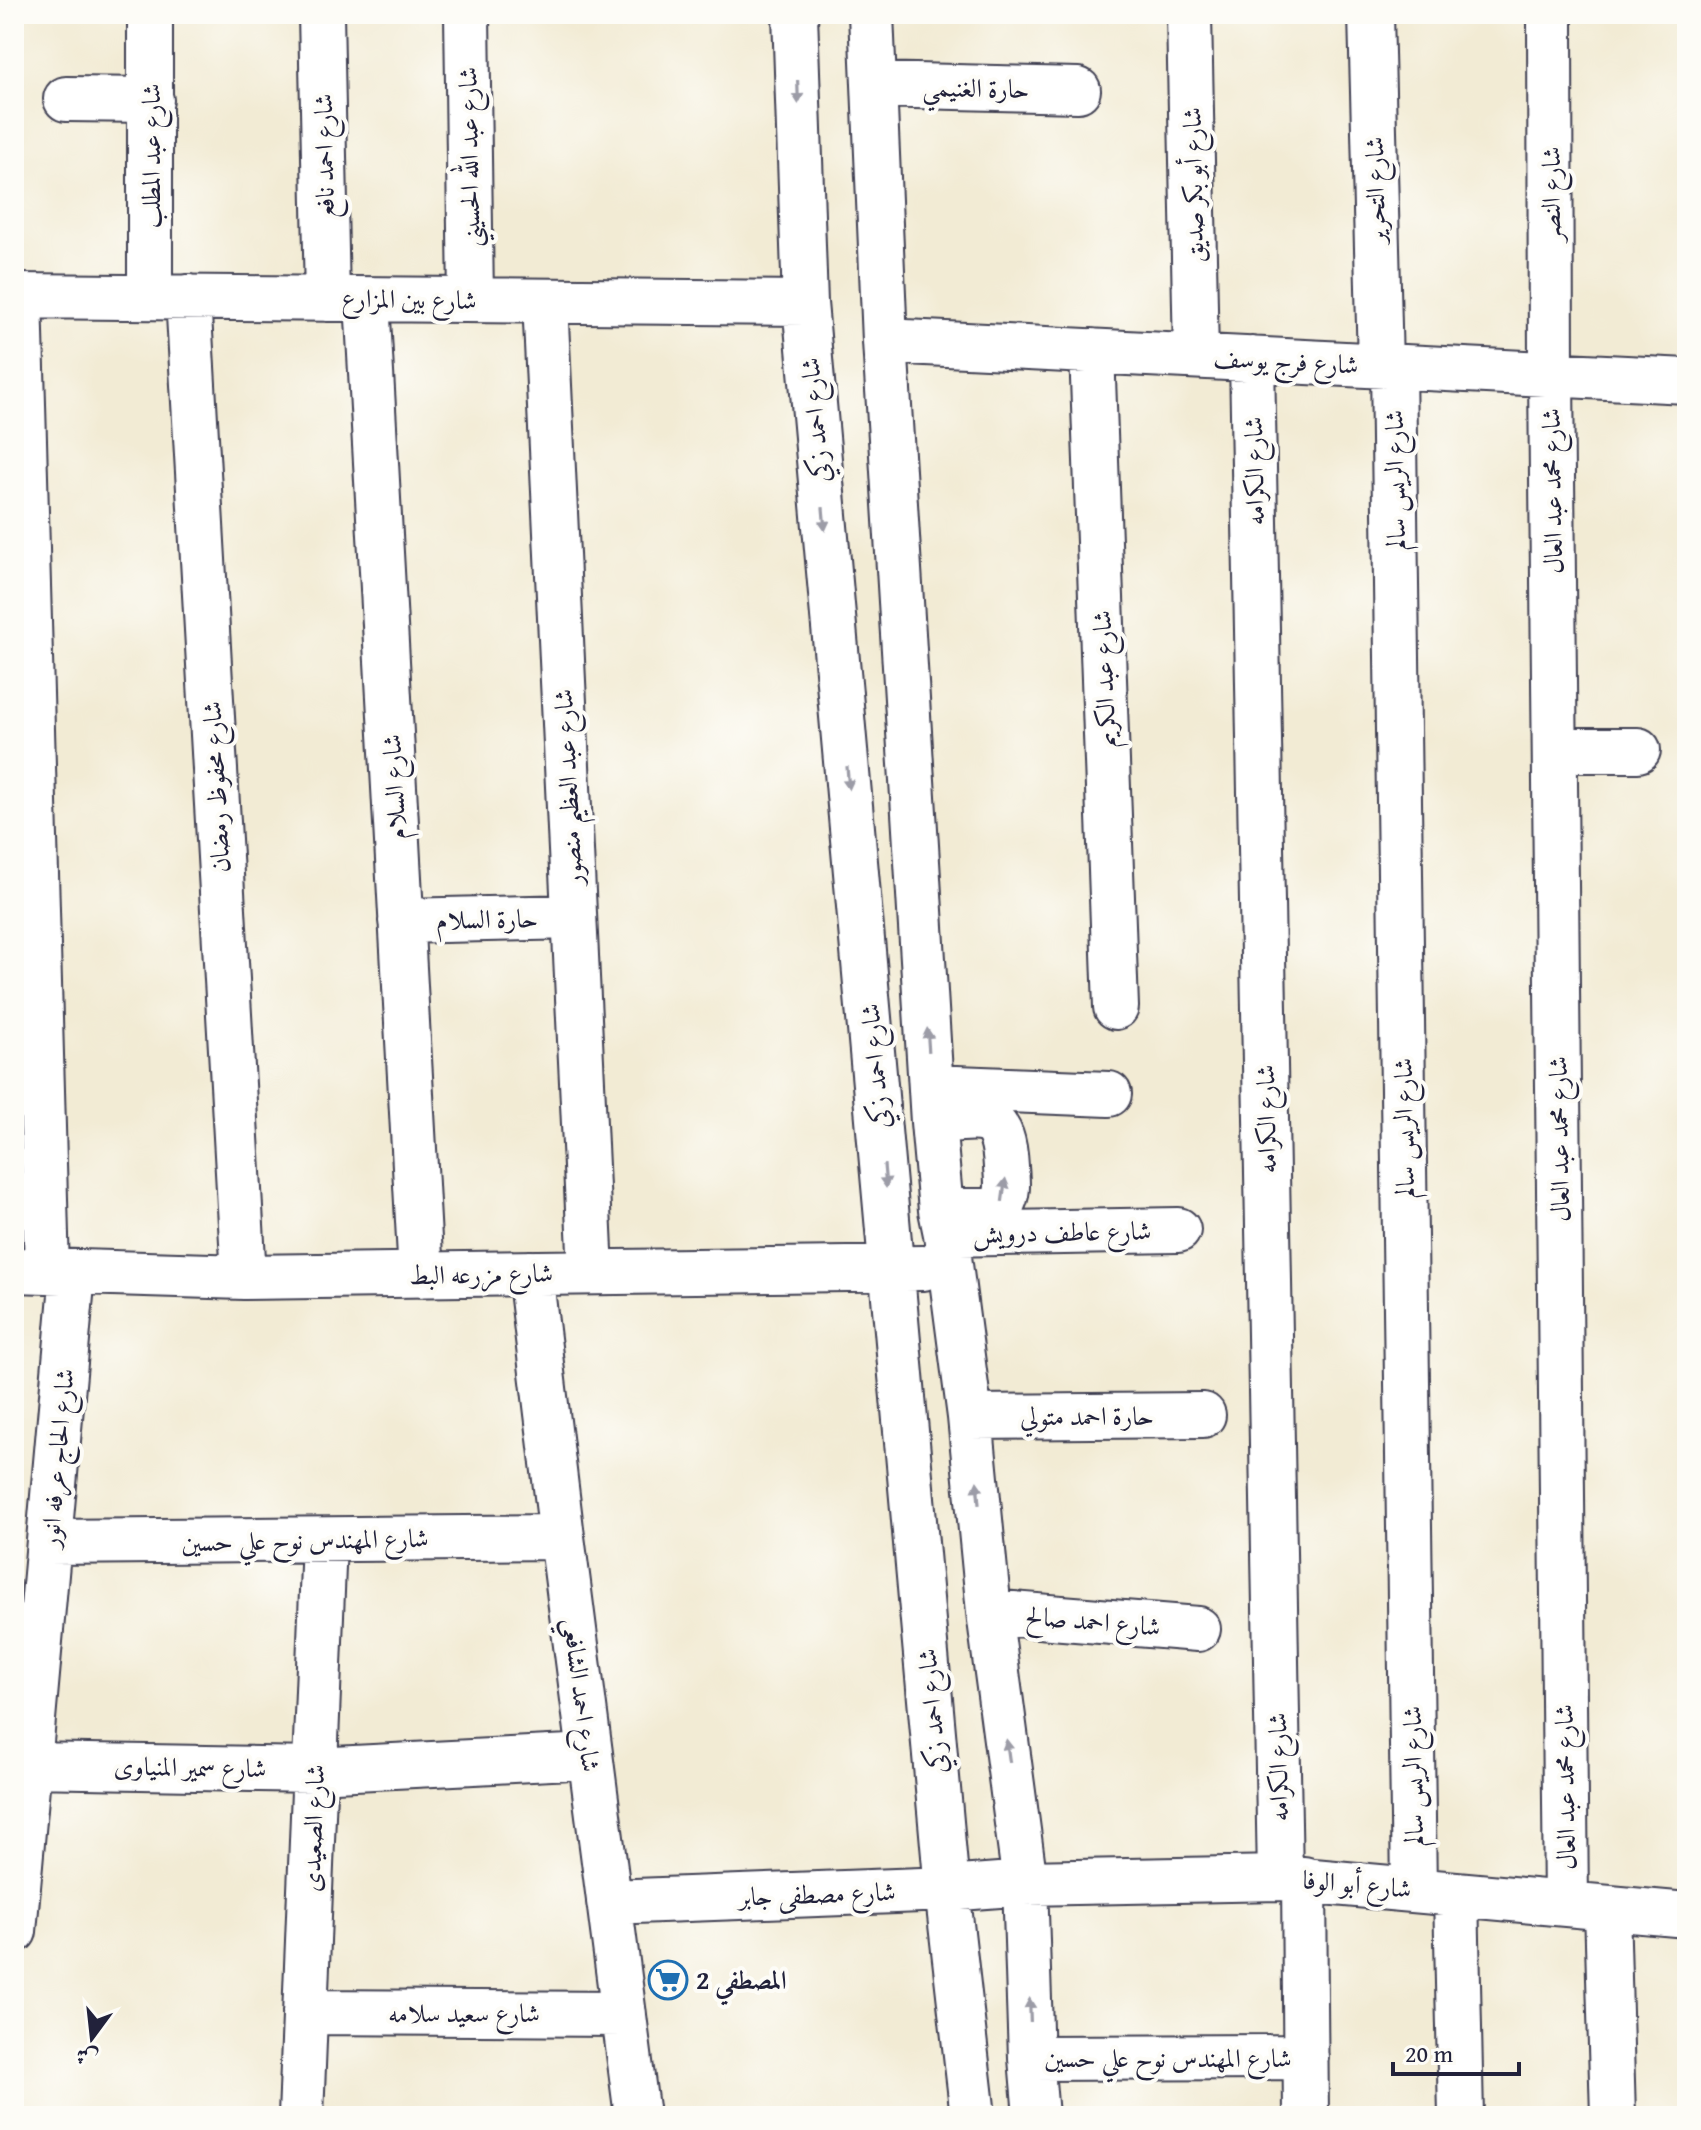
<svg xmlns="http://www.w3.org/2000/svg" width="1701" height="2130" viewBox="0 0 1701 2130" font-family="'Gentium Book Plus',Amiri,serif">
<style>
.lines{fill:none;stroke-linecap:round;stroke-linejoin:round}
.minor-casing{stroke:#414052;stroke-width:48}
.minor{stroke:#fff;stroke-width:44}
.oneway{fill:#9c9ca7}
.labels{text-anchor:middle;stroke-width:8;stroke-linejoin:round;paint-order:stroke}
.street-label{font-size:26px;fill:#22223b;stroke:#fdfcf7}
.poi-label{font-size:26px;font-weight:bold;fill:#22223b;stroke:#fdfcf7;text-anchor:start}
</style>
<rect width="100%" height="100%" fill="#fdfcf7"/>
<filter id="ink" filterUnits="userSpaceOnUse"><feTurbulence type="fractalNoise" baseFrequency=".0125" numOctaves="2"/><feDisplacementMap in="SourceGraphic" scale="16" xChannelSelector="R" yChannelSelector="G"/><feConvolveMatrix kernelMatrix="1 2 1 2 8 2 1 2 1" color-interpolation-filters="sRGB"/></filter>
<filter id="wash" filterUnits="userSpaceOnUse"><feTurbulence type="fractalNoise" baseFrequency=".006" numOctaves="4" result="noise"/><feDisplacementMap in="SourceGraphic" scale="32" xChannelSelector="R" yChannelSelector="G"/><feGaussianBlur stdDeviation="1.8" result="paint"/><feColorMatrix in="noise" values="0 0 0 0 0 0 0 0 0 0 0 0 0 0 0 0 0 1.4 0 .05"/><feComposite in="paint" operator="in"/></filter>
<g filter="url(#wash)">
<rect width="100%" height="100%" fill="#f2ebd4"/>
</g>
<g filter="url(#ink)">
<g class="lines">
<!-- minor casing -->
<g class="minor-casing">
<path id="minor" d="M150,14V297
M321,14L327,299
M467,14L471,300
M795,14L805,303L947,1889L973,2116
M871,14L885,341L933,1122L941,1210L946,1234L970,1417L989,1612L1025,1883L1031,2058L1036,2116
M1189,14L1196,356
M1371,14L1380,365
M1550,14L1551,374L1566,1904
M874,85L1078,90
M66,99L151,100
M14,296L805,303
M20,296L47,1271
M188,297L244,1277
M367,300L421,1275
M545,301L591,1272
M885,341L1687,381
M1092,351L1116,1007
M1252,359L1280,1878
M1393,366L1414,1890
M1555,750H1638
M401,921L574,917
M931,1087L1109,1094
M933,1122C983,1117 1003,1109 1006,1167C1007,1181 1009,1193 1002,1204L989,1211H947
M946,1234L1178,1230
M14,1270L244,1277L923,1268
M530,1273L562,1537L637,2116
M970,1417L1203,1415
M49,1542L562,1537
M989,1612L1198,1629
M29,1765L315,1770L590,1756
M1304,1879L1306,2116
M1456,1894L1461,2116
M609,1902L947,1889L1025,1883L1280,1878L1687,1915
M1607,1908L1613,2116
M14,1931L73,1273
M305,2012L624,2014
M1031,2058L1306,2057
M301,2116L324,1541"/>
</g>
<!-- minor -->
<use href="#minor" class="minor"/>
</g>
<!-- one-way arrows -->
<defs><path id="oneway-solid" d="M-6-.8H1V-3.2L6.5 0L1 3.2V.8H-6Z" transform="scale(2)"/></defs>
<g class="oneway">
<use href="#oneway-solid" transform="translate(798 92) rotate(88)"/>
<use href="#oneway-solid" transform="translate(824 519) rotate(85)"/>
<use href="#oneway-solid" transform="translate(848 778) rotate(85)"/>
<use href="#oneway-solid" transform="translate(928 1040) rotate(-94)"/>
<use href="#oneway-solid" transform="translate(885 1176) rotate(85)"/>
<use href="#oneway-solid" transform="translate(1004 1190) rotate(-82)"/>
<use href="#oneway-solid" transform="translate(978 1493) rotate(-95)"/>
<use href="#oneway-solid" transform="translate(1008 1751) rotate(-98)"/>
<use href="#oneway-solid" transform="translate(1030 2010) rotate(-92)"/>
</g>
</g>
<!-- icons -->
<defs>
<g id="supermarket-ring" transform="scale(2)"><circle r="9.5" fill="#fdfcf7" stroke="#1f6fb2" stroke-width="1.5"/><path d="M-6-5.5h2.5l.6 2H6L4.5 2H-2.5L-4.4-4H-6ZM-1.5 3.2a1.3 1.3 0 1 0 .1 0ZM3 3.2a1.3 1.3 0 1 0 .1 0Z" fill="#1f6fb2"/></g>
</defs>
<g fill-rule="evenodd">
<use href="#supermarket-ring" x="668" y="1980"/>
</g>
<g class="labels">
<!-- street labels -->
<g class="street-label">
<text transform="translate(976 88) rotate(1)" y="9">حارة الغنيمي</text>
<text transform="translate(151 156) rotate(-90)" y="9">شارع عبد المطلب</text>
<text transform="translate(324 156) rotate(-91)" y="9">شارع احمد نافع</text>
<text transform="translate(469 157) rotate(-91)" y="9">شارع عبد الله الحسيني</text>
<text transform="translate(1193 185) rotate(-91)" y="9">شارع أبو بكر صديق</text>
<text transform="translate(1375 190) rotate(-91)" y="9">شارع التحرير</text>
<text transform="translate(1551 194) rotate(-90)" y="9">شارع النصر</text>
<text transform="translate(409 299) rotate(1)" y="9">شارع بين المزارع</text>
<text transform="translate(1286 361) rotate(3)" y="9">شارع فرج يوسف</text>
<text transform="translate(815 420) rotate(-95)" y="9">شارع احمد زكي</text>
<text transform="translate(1254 471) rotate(-91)" y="9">شارع الكرامه</text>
<text transform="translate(1395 480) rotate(-91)" y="9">شارع الريس سالم</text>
<text transform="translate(1552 491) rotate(-91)" y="9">شارع محمد عبد العال</text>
<text transform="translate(1104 679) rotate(-92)" y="9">شارع عبد الكريم</text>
<text transform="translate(216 787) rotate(-93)" y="9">شارع محفوظ رمضان</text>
<text transform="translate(394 787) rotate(-93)" y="9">شارع السلام</text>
<text transform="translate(568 787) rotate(-93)" y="9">شارع عبد العظيم منصور</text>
<text transform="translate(487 919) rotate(-1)" y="9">حارة السلام</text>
<text transform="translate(875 1066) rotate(-95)" y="9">شارع احمد زكي</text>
<text transform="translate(1266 1119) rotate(-91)" y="9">شارع الكرامه</text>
<text transform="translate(1404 1128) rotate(-91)" y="9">شارع الريس سالم</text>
<text transform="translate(1559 1139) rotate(-91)" y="9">شارع محمد عبد العال</text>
<text transform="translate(1062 1232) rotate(-1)" y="9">شارع عاطف درويش</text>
<text transform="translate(481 1274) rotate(-1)" y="9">شارع مزرعه البط</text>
<text x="1087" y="1425">حارة احمد متولي</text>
<text transform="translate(57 1458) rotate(-85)" y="9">شارع الحاج عرفه انور</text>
<text transform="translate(305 1540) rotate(-1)" y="9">شارع المهندس نوح علي حسين</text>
<text transform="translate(1093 1621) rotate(5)" y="9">شارع احمد صالح</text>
<text transform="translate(582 1695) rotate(83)" y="9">شارع احمد الشافعي</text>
<text transform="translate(932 1711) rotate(-95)" y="9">شارع احمد زكي</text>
<text transform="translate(190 1767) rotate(1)" y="9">شارع سمير المنياوى</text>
<text transform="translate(1278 1767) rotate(-91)" y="9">شارع الكرامه</text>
<text transform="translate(1413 1776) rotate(-91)" y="9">شارع الريس سالم</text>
<text transform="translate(1565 1787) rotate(-91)" y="9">شارع محمد عبد العال</text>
<text transform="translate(313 1828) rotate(-88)" y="9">شارع الصعيدى</text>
<text transform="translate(1357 1884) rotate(5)" y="9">شارع أبو الوفا</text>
<text transform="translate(817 1894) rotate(-2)" y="9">شارع مصطفى جابر</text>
<text x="464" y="2022">شارع سعيد سلامه</text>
<text x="1168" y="2067">شارع المهندس نوح علي حسين</text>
</g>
<!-- poi labels -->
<g class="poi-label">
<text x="696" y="1989">المصطفي 2</text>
</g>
</g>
<!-- margin -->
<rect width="1701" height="2130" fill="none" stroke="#fdfcf7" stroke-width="48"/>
<!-- north arrow -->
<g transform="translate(92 2038) rotate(195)" stroke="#fdfcf7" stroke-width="6" paint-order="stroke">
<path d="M0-6L14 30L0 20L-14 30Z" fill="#22223b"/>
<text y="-12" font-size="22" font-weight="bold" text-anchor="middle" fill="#22223b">ش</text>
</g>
<!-- scale -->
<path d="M1393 2062v12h126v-12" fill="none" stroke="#22223b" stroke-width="4"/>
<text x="1405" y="2062" font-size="24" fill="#22223b" stroke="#fdfcf7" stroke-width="6" paint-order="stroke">20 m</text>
</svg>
